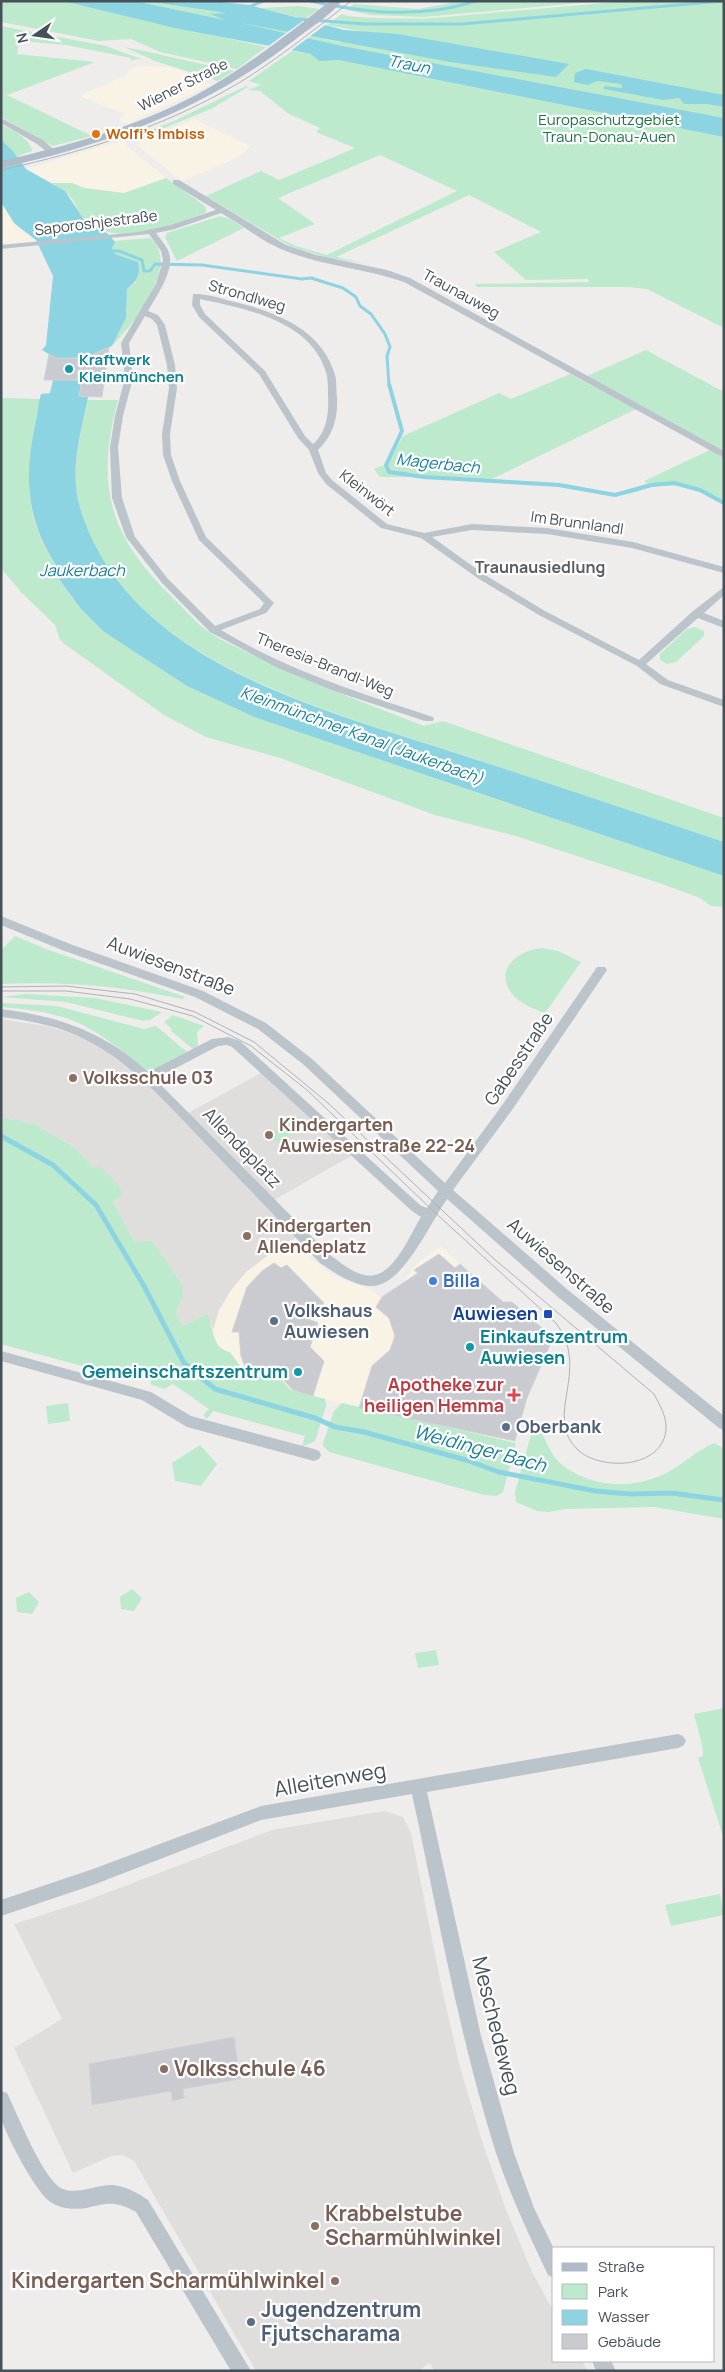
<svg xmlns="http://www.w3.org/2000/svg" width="725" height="2372" viewBox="0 0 725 2372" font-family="Manrope,sans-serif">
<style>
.commercial{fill:#f9f3e5}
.education{fill:#e0dddd}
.green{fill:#bdeacd;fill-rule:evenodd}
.water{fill:#8dd4e3}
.pier{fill:#efecec}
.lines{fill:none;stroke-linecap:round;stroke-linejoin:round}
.stream-far2{stroke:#8dd4e3;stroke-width:3}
.stream-far1{stroke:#8dd4e3;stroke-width:4}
.stream{stroke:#8dd4e3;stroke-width:5}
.building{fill:#cacbd1;stroke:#d0d3d7}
.street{fill:#bbc4ca;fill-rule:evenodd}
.primary{fill:#aebcc9;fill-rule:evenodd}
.tram{stroke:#afb2b6;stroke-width:1}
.food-dot{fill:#e8710a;stroke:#fff;stroke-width:2}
.culture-dot{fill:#0f9aa8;stroke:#fff;stroke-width:2}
.education-dot{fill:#8d6e63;stroke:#fff;stroke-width:2}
.shop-dot{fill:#3f7fe0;stroke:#fff;stroke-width:2}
.transit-dot{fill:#1a4fb4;stroke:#fff;stroke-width:2}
.service-dot{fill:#5c6f8a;stroke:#fff;stroke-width:2}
.health-dot{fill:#e0444e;stroke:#fff;stroke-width:2}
.labels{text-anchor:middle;stroke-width:4.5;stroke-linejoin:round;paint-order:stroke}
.far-street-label{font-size:15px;fill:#465058;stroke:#fff}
.far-park-label{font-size:15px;fill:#1e7246;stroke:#fff}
.far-food-label{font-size:15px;font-weight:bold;fill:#c56008;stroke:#fff;text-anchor:start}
.far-culture-label{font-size:15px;font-weight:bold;fill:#0d838f;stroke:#fff;text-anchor:start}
.far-water-label{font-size:16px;font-style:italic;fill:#188199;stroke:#fff}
.far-neighbourhood-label{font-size:16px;font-weight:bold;fill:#595d60;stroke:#fff}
.street-label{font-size:18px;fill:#465058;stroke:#fff}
.education-label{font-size:18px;font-weight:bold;fill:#785e54;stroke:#fff;text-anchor:start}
.shop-label{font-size:18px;font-weight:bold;fill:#366cbe;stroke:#fff;text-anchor:start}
.service-label{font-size:18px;font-weight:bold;fill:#4e5e75;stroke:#fff;text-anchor:start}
.transit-label{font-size:18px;font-weight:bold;fill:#164399;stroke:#fff;text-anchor:end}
.culture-label{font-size:18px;font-weight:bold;fill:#0d838f;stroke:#fff;text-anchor:start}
.health-label{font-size:18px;font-weight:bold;fill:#be3a42;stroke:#fff;text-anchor:end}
.water-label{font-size:19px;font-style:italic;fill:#188199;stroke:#fff}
.near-street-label{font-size:21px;fill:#465058;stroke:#fff}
.near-education-label{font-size:21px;font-weight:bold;fill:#785e54;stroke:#fff;text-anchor:start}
.near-service-label{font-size:21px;font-weight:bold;fill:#4e5e75;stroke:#fff;text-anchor:start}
</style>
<rect width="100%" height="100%" fill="#efecec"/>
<!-- commercial -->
<path class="commercial" d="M138,66L170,67L199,77L211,85L128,124L119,120L125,114L82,97L81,95L127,75L129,70Z
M194,119L250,146L243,154L228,162L181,181L136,144Z
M124,140L128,147L166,178L124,193L84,188L72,183H52L26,169Z
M1,206H4L20,230L36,241L1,244Z
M298,1236L307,1255L332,1275L371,1290L382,1298L403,1283L415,1265L441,1247L503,1302H512L550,1335L551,1340L528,1398L516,1443L299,1393L283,1383L271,1369L248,1378L217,1345L213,1330L219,1310L231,1290L246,1272L271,1253Z"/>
<!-- education -->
<path class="education" d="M1,1019L46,1026L67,1032L89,1041L126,1063L152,1087L298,1236L271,1253L246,1272L231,1290L219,1310L213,1330L208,1313L182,1326L178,1321L176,1313L183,1292L177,1276L170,1269L162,1253L135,1242L115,1207L113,1203L115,1199L94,1168L75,1148L33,1123L29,1124L16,1119L11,1120L1,1116Z
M261,1073L351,1156L274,1200L188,1113Z
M384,1811L403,1817L411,1833L442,1989L460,2067L482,2141L505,2207L532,2272L554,2312V2361H582L588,2371H435L429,2363L419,2371H256L134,2161L123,2155L111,2156L73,2173L14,2048L62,2019L14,1924L88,1900L272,1830Z"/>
<!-- green -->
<path class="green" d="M1,1H63L266,47L237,69L160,52L131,39L99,41L1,22Z
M135,1H145L232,14L217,17L227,19L225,20Z
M461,1H603L424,17L371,15L347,10L354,4L418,9Z
M626,1H724V328L647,289L628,287H477L475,284L589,282L588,279L526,280L494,252L541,232L469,195L336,257L367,264L325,257L290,246L206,196L261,171L279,180L355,148L316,132L320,128L289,114L261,92L262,91L248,90L261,85L249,81L292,51L311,54L336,45L241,24L243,22L340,42L360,31L327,25L342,14C348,19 420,19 434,18ZM380,155L457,191L327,255L296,246L279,238L315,224L278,198Z
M298,6L320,9L304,19L261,8Z
M1,26L106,46L141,59L130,60L131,58L66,45L19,41L17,54L95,62L7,95L92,136L53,146L1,117Z
M124,47L135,49L234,71L218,81L155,61Z
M246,86L248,87L211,109L137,139H128L174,121Z
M1,124C12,130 30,138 32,151L16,157L1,140Z
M166,178L205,206L206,210L205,213C171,224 119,248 87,222C81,217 77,207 73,200C67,192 60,188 52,183H72L84,188L124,193Z
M220,216L230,219L244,228L177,261L165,237L167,233Z
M150,238C182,264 133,325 112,346L126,318L127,289L136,282L129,259L115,254L112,248L114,241Z
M646,350L724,392V451L587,376Z
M570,374L636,409L492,479C516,481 541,481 566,484C604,490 609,500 649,485L644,481L710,450L724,458V505L699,491L678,485L651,487L633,493L615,496L541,484L411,477H380L374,469L384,465L391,458L403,436L499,393L511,399Z
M1,398L40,399C29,467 16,504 57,568L52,571L81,609L104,632L187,686L254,717L724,876V907L711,906L698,897L662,884L516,836L435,815L280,758L206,737L164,715L66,645L60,640L55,625L21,592L1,568Z
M87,400H118C95,486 109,536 173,598C185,609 198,626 212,634C225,643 241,649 256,656C311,683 367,704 424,726L443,721L724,818V842C638,813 552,785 466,756C333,712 121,662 79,506C70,472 81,434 87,400Z
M695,627L704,631V636L676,662L667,664L660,660V654L687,629Z
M15,936L46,949L185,997L182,999C122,986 63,981 1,984V950Z
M542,948L558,951L581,962L545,1013C534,1009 521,1004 513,995C492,970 518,950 542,948Z
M26,994L95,998L162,1012L150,1020L143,1021L66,1002L1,997Z
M1,1003L57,1006L144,1029L156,1026L187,1052L148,1072C129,1056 97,1030 74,1021C51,1012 26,1009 1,1007Z
M173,1015L204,1026L197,1032L198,1046L193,1049L171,1031L172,1029L164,1022Z
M1,1116L11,1120L16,1119L29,1124L33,1123L75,1148L94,1168L99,1166L119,1186L122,1195L115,1199L113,1203L135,1242L151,1241C158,1248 183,1282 183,1291C183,1298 178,1306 176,1313L182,1326L208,1313C213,1328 212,1349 230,1352L248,1377L271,1369L291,1390L325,1399L326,1406L315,1441L302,1447L305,1436L213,1411L207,1419L203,1415L209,1409L173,1384L164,1389L150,1384L154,1375L131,1369L126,1378L1,1344Z
M298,1117L308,1126L278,1143L269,1134Z
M68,1403L70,1421L48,1424L46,1406Z
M342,1403L516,1443L503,1492L497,1496L484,1495L329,1452L323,1446V1443L334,1411Z
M534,1423C543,1429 548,1453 561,1464C592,1489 636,1490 670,1471C686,1462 698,1449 715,1443L724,1449V1519L654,1507L566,1509L549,1512L537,1511L516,1502L515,1493Z
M200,1445L217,1464L201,1486L175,1481L172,1463Z
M132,1589L142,1598L134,1611L121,1609L120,1597Z
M29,1592L39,1602L32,1614L17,1612L16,1598Z
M436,1650L439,1665L418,1668L415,1653Z
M724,1708V1839L698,1758L703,1756L702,1745L694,1714Z
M720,1894L724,1915L671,1926L665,1905Z"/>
<!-- water -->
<path class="water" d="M63,1H135L225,20L210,14L226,13L145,1H211L249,5L344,30L398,34L569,64L556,77L450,62L241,23L342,46L724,118V137L339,60L319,61L311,54L175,28Z
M586,69L724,95V107L707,104H684L679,98L663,100L604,89V86L622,88L621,84L597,81L588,85L574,82L575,73Z
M1,140L12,150L26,169L65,191L85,221L108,234L115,242L112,248L115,254L138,262C141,275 136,282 127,289L126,318L112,346L85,358H56L42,350L46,345L53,276L36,240L14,223L1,202Z
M53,380H88L89,384H81L79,396L88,397C81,432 69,472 80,508C128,666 328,710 465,756C551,784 637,813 724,842V876L254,717L187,686L104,632L81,609L52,570L57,567C25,518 24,476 36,421C38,412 38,403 41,394L50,393Z"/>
<!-- pier -->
<path class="pier" d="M307,18L328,23L288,53L264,49Z"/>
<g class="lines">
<!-- stream-far2 -->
<path class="stream-far2" d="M310,1C366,13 420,19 476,1
M244,9L263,1
M298,19L365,24H462L723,1
M107,251H119L142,260L144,271H150L155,264L202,265L302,279L311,278L343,288L356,297L360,306L371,314L385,334L390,347L387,356L389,385"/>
<!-- stream-far1 -->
<path class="stream-far1" d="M389,384L402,431L386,465L389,472L424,477L559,485L615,495L651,485L674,483L700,490L724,503"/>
<!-- stream -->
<path class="stream" d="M1,1136L53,1165L96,1205L144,1286L184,1363L215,1389L315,1418L335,1427L364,1432L466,1460L499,1472L595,1491L630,1494L671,1493L724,1500"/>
</g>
<!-- building -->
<path class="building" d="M109,347L102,397L79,396L82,380H44L49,354L56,358H85Z
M439,1254L455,1268L460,1264L503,1302H512L550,1335L552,1340L527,1398L515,1441L359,1408L372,1366L390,1350L395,1336L389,1318L376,1307L382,1297L418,1273L414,1270Z
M274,1263L281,1268L287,1265L324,1303L304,1317L318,1323L310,1347L324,1361L313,1396L293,1390L272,1368L249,1377L241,1356L239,1332H232L247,1287L262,1271Z
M234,2037L240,2079L183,2089L184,2098L172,2101L171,2091L92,2105L89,2064Z"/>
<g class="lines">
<!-- street -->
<path class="street" d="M1,118L43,140L57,152L50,154L37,144L1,123Z
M173,180H179L286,245L316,255L387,270L410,278L724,451V458L404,282C364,268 320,266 281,249C260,240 241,224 221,213L175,229L156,233C160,239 167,246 169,253C175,270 156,297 148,311L158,315L165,325L175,365L177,388L170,434L171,455L180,481L206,537L274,603L266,613L221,630C287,670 360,693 433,717L434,719L433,721H425L334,691L278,668L210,632L162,583L126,537L112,498L110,447L115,416L125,378L121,343L156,284L163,260L161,251L149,234L1,249V245L139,232L170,225L216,210L173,184ZM145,316L152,319L157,325L167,365L169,388L162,434L163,455L172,481L199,540L264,603L260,609L215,626L168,579L135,537L122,498L118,447L123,416L133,378L129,343Z
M193,294C206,293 222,299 235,302C276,312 322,329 335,375C337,382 336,390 337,398C338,418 333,436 318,450L326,473L332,480L387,524L424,533L472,524L547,528L633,542L724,567V573L632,548L547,534L472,530L432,537L485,575L545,611L639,660L693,611L724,587V595L704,613L724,621V628L698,618L646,664L668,680L724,700V707L660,684L637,666L539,615L479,579L421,538L381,528L326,484L318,473L309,450L298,438L259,374L199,317L192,305ZM200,299C246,309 314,321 327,376C328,382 328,389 328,395C329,413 327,432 313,444L305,436L265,371L205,314L200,305Z
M1,916L70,944L203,991L266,1023L312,1059L445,1183L503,1104L597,967H605L607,970L605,973L512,1110L453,1190L568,1290L724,1416V1430L719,1428L558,1297L447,1199C430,1223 403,1286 372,1286C353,1286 335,1273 320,1263C281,1222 241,1181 202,1140C167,1104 133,1064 88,1041C60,1026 32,1021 1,1017V1009C58,1016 105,1032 148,1072L212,1039L228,1037L240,1041L420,1205L427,1208L438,1191L304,1065L258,1029L195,997L62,950L1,925ZM227,1045L232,1047L412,1211L421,1217C409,1236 392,1282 364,1275C351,1272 340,1262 330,1255L155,1079L218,1046Z
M1,1351L151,1392L191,1416L314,1449L319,1451L321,1455L319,1459L314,1461L187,1427L142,1400L1,1361Z
M678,1734L683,1736L686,1741L683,1746L678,1748L427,1792L481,2036L514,2153L534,2208L554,2249V2278L548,2275C529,2235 510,2195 496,2153C459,2036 438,1914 412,1794L261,1820L93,1885L1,1916V1900L93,1869L261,1806Z
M1,2091L7,2093C17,2113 44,2182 63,2189C78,2195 97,2184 113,2185C125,2186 138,2193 148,2200L251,2371H231L136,2212C104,2193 95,2213 66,2208C60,2207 52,2204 48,2200C36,2191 4,2133 1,2117C0,2109 1,2099 1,2091Z
M592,2361H611L616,2371H596Z"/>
<!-- primary -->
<path class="primary" d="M330,1H342C329,17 308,29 292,42C203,110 109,144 1,168V161C68,146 135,127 196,95C244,69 287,35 330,1Z"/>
<!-- tram -->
<path class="tram" d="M1,170C88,151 174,124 250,76C285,53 318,27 351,1
M1,987L66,986L135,994L195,1012L254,1042L328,1103L493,1258L654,1394C660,1406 667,1416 666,1430C662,1469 601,1471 578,1450C542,1417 592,1370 556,1323L430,1208L307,1090L251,1046L193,1016L130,999L66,991H1"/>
</g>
<!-- markers -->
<circle class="food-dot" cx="96" cy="134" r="5"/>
<g class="culture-dot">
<circle cx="69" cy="369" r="5"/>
<circle cx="470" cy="1347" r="5"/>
<circle cx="298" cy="1372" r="5"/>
</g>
<g class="education-dot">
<circle cx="73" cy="1078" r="5"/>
<circle cx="269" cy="1135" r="5"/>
<circle cx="247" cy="1236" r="5"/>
<circle cx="164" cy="2069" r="5"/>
<circle cx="315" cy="2226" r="5"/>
<circle cx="335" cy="2281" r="5"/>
</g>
<circle class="shop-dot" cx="433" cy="1281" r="5"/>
<rect class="transit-dot" x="543" y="1309" width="10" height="10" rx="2.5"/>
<g class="service-dot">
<circle cx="274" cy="1321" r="5"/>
<circle cx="506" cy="1427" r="5"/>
<circle cx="251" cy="2322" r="5"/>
</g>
<path class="health-dot" d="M511.5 1387.5h5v5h5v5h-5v5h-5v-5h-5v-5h5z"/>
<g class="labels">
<!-- far-street labels -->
<g class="far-street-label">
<text transform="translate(183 85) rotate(-27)" y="5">Wiener Straße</text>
<text transform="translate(96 223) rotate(-7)" y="5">Saporoshjestraße</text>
<text transform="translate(461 294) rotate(29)" y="5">Traunauweg</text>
<text transform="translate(247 296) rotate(16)" y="5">Strondlweg</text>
<text transform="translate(367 493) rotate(38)" y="5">Kleinwört</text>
<text transform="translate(577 523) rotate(8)" y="5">Im Brunnlandl</text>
<text transform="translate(325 665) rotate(22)" y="5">Theresia-Brandl-Weg</text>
</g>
<!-- far-park labels -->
<g class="far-park-label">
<text x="609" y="125">Europaschutzgebiet<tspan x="609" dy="17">Traun-Donau-Auen</tspan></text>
</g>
<!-- far-food labels -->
<g class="far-food-label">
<text x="106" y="139">Wolfi's Imbiss</text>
</g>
<!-- far-culture labels -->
<g class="far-culture-label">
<text x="79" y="365">Kraftwerk<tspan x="79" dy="17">Kleinmünchen</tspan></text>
</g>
<!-- far-water labels -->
<g class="far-water-label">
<text transform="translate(409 64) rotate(11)" y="6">Traun</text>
<text transform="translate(438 463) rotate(6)" y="6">Magerbach</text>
<text x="82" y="576">Jaukerbach</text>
<text transform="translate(362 735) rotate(20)" y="6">Kleinmünchner Kanal (Jaukerbach)</text>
</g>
<!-- far-neighbourhood labels -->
<g class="far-neighbourhood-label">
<text x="540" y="573">Traunausiedlung</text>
</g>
<!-- street labels -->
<g class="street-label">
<text transform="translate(171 966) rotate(21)" y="6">Auwiesenstraße</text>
<text transform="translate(519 1059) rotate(-56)" y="6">Gabesstraße</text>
<text transform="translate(242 1148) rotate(46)" y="6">Allendeplatz</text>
<text transform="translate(561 1266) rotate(41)" y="6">Auwiesenstraße</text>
</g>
<!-- education labels -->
<g class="education-label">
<text x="83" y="1084">Volksschule 03</text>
<text x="279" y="1131">Kindergarten<tspan x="279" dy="21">Auwiesenstraße 22-24</tspan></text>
<text x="257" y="1232">Kindergarten<tspan x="257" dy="21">Allendeplatz</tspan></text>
</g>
<!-- shop labels -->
<g class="shop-label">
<text x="443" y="1287">Billa</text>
</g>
<!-- service labels -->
<g class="service-label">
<text x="284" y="1317">Volkshaus<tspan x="284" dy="21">Auwiesen</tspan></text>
<text x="516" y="1433">Oberbank</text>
</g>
<!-- transit labels -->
<g class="transit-label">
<text x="538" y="1320">Auwiesen</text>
</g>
<!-- culture labels -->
<g class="culture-label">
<text x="480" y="1343">Einkaufszentrum<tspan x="480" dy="21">Auwiesen</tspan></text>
<text x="288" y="1378" text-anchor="end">Gemeinschaftszentrum</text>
</g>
<!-- health labels -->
<g class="health-label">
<text x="504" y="1391">Apotheke zur<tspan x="504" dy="21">heiligen Hemma</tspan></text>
</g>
<!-- water labels -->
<g class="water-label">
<text transform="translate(480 1448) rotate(15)" y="7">Weidinger Bach</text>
</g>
<!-- near-street labels -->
<g class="near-street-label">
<text transform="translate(330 1780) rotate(-10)" y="7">Alleitenweg</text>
<text transform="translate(496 2026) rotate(76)" y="7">Meschedeweg</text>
</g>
<!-- near-education labels -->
<g class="near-education-label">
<text x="174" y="2076">Volksschule 46</text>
<text x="325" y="2221">Krabbelstube<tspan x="325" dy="24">Scharmühlwinkel</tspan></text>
<text x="325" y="2288" text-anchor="end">Kindergarten Scharmühlwinkel</text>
</g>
<!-- near-service labels -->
<g class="near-service-label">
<text x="261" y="2317">Jugendzentrum<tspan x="261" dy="24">Fjutscharama</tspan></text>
</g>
</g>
<!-- border -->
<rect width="725" height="2372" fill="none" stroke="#465058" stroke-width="5"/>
<!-- legend -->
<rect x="552" y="2247" width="162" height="115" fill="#ffffff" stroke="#b5b9bc"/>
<rect x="562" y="2263" width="25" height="8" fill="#aebcc9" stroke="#b5b9bc"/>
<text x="598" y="2272" font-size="15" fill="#465058">Straße</text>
<rect x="562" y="2284" width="25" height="15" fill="#bdeacd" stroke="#b5b9bc"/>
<text x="598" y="2297" font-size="15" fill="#465058">Park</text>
<rect x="562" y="2310" width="25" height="15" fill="#8dd4e3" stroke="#b5b9bc"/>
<text x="598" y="2322" font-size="15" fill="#465058">Wasser</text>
<rect x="562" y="2334" width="25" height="15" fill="#cacbd1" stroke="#b5b9bc"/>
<text x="598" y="2347" font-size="15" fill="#465058">Gebäude</text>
<!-- north arrow -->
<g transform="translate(35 35) rotate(257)" stroke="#ffffff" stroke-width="4" paint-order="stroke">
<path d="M0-4L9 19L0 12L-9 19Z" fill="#465058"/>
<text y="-8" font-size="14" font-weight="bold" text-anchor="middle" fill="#465058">N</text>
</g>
</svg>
